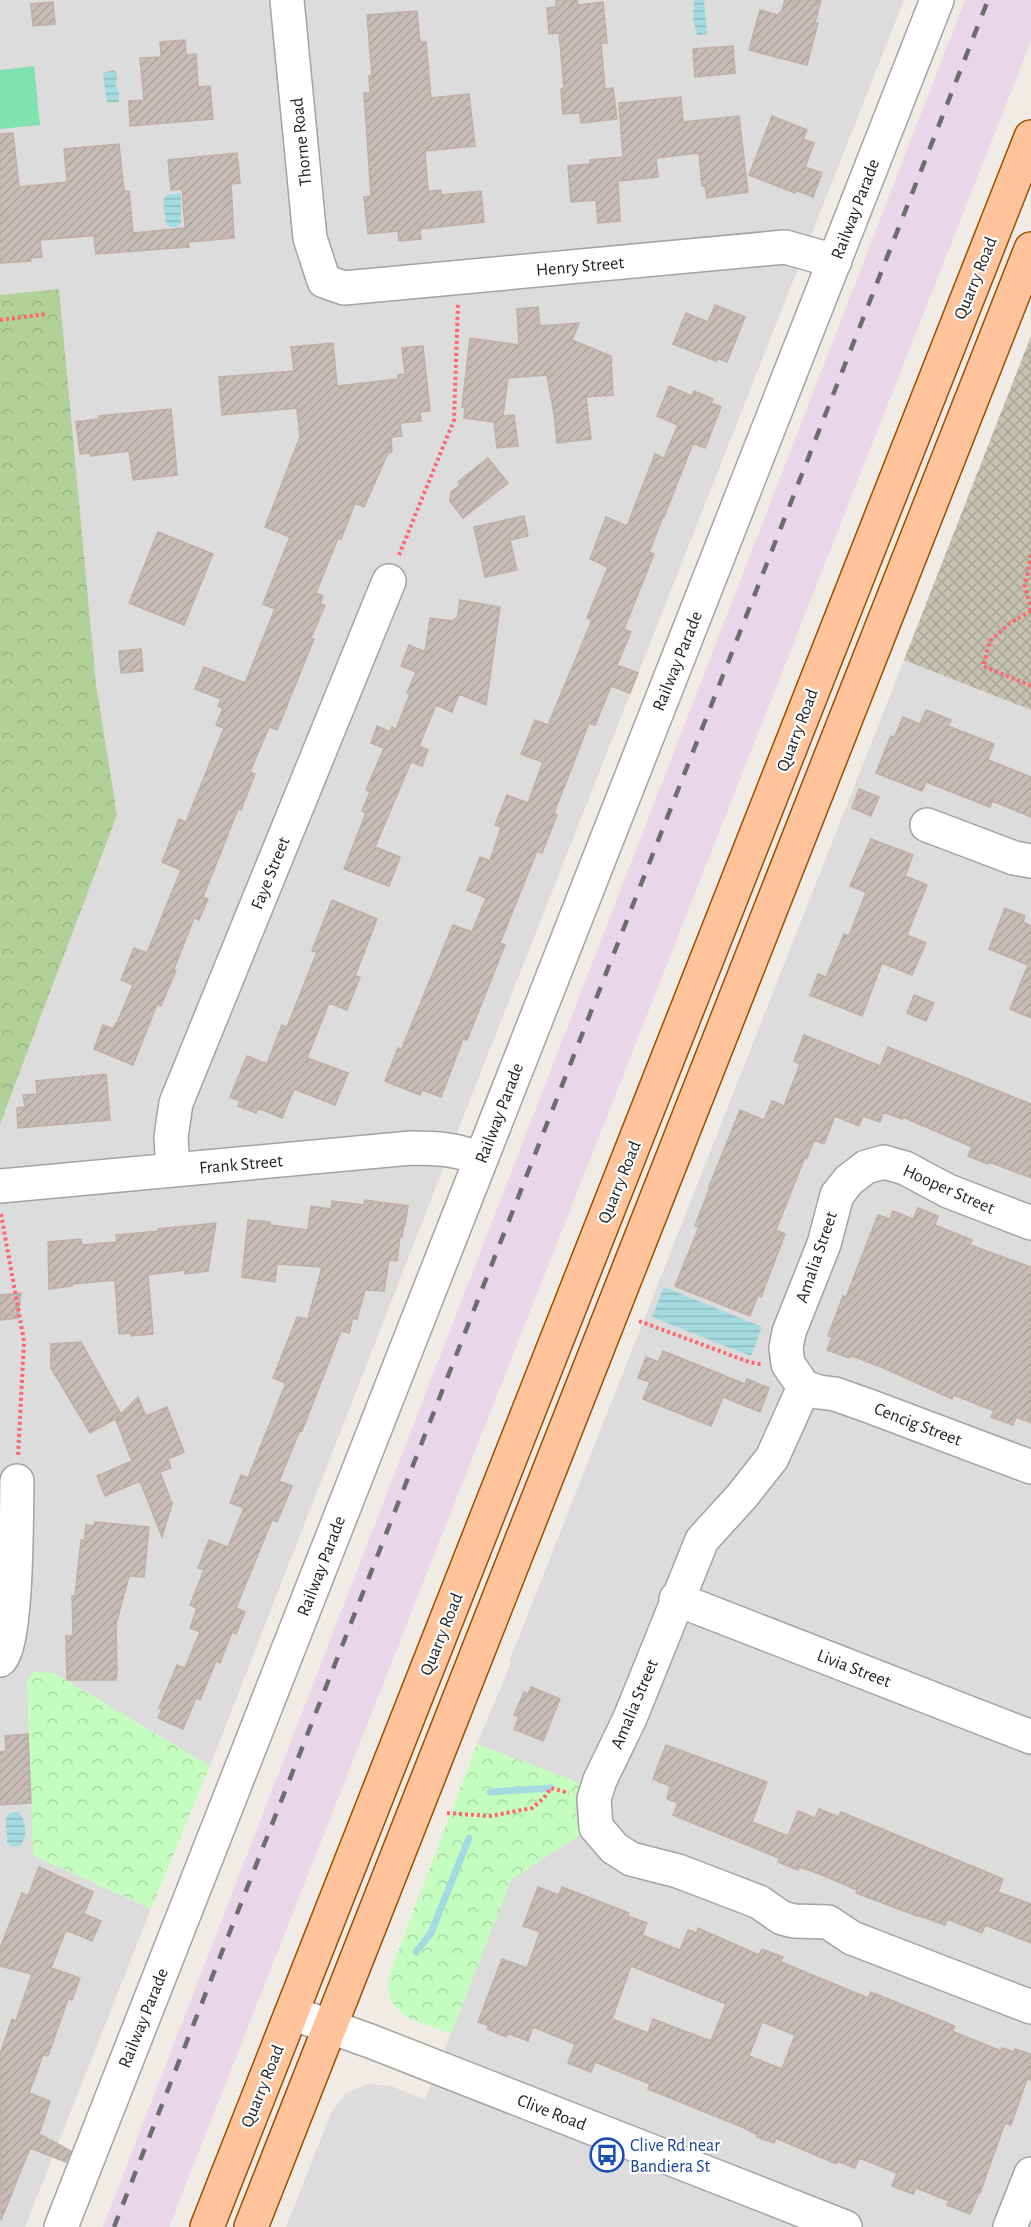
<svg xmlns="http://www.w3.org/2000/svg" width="1031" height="2227" viewBox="0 0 1031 2227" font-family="'Alegreya Sans',sans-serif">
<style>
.residential{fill:#dddcdc}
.industrial{fill:#ead6e9}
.construction{fill:url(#construction-cross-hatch)}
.forest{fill:url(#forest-crowns)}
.park{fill:url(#park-crowns)}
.pitch{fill:#80e2ad}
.water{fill:url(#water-rules)}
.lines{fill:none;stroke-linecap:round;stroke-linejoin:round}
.stream{stroke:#a3dbe0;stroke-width:7}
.building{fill:url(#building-hatch);stroke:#c3aea6;stroke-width:1.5;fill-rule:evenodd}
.minor-casing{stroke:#a3a3a3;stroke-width:36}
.major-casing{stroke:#9a4f00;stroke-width:36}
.path{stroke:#ff676f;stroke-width:4;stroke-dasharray:3 3;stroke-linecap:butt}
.minor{stroke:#fff;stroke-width:33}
.major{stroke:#ffc49b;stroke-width:33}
.rail{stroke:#6d6d6d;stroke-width:4.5;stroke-dasharray:12 12;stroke-linecap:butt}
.labels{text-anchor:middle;stroke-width:4.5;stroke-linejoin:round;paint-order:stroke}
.street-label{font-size:18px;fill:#1f1f1f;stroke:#fff}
.transit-label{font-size:18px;fill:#164399;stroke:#fff;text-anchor:start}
</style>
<defs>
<pattern id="construction-cross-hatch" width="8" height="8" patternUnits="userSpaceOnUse" patternTransform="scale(1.5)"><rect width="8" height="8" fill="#c5c2b0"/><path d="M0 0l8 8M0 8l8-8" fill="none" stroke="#a9a697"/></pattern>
<pattern id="forest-crowns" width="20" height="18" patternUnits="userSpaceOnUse" patternTransform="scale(1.5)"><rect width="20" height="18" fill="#b2d198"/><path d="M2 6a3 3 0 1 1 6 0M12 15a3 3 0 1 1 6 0" fill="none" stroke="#99b383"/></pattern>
<pattern id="park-crowns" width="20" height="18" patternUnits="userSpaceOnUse" patternTransform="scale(1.5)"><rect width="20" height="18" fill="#c5fcc0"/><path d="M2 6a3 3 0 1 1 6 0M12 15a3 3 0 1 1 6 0" fill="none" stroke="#a9d8a5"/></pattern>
<pattern id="water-rules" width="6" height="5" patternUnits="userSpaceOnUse" patternTransform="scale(1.5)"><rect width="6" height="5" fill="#a3dbe0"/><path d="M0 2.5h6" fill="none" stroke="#8cbcc0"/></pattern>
<pattern id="building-hatch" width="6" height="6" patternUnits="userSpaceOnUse" patternTransform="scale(1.5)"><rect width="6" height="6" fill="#c8bcb8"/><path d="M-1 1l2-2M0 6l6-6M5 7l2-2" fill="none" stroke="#aba19e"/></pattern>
</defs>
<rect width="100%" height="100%" fill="#f0ebe5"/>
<!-- residential -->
<path class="residential" d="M0,0H904L475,1087L210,1766L54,1673L33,1855L151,1909L25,2227H0Z
M904,660L1031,710V2227H286L331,2113L345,2094L367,2084L391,2086L425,2100L511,1880L579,1835L575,1810L579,1783L477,1744L511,1663L509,1662Z"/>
<!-- industrial -->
<path class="industrial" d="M965,0H1031V41L169,2227H103Z"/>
<!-- construction -->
<path class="construction" d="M1031,336V710L904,660Z"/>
<!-- forest -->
<path class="forest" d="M59,289L96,684L117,815L0,1124V295Z"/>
<!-- park -->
<path class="park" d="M32,1672L54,1673L210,1766L151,1909L33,1855L27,1682Z
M477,1744L580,1783L575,1810L580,1835L511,1880L451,2034C429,2025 393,2019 388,1991C387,1985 389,1978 390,1972Z"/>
<!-- pitch -->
<path class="pitch" d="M34,66L40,125L0,129V70Z"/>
<!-- water -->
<path class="water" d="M694,0H704L707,34L697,35L693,18Z
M114,70L117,73L116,87L119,92V102H107L103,73Z
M181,193V223L177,227H170L166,223L163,200L167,195Z
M664,1287L762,1327L751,1356L652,1317Z
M13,1812H19C26,1821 28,1835 21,1845L12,1847L7,1842C8,1834 4,1822 7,1815Z"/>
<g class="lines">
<!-- stream -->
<path class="stream" d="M490,1792L551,1788
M416,1952L431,1933L469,1838"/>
</g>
<!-- building -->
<path class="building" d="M556,0H577L578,5L603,2L607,43H601L605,89L613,88L617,119L581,123L580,113L563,114L561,89L564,88L559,33L549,34L547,8L556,7Z
M785,0H821L815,23H818L807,65L749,50L760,10L778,15L779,13H781Z
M53,2L55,24L33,26L31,4Z
M417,11L420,42H426L431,98L469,94L475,146L425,151L428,191L441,190V195L481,191L484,222L420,229L421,239L399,241L398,231L368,234L364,197L371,196L364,93H370L369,76H372L367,15Z
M185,40L186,55L196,54L198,87L210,86L213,119L130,126L129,101L144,100L140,58L161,57L160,42Z
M733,46L735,73L695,77L693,49Z
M681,97L683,122L739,116L748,192L707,198L705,185L702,186L699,153L656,158L658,177L618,181L620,221L598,223L596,200L571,202L568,166L590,164V160L623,157L619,103Z
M772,116L807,130L803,139L814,143L805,167L822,173L813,197L796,190L795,193L749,175Z
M13,133L19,187L67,182L64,149L119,144L124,191H129L133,233L185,228L182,189L171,190L168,160L237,153L240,183L231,184L234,238L188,242L189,247L96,254L94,237L100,235L40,240L42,257L30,258L31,261L0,263V134Z
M715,305L745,317L727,362L717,358L716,361L673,344L686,313L708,322Z
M538,307L540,326L579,323L572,340L611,356L613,395L586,397L591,439L557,443L554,414L547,375L508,378L503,416L514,415L518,446L497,448L494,422L464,418L465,407H462L470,338L519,345L517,309Z
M333,343L337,386L398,379V375L405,374L402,348L423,346L430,411L420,412L421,421L400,423L402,436L391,437L392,452L388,453L364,507L355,503L341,539L338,538L316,593L323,596L320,604L325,605L311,638L314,639L277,730L269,727L250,772L255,774L241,810L238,809L203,897L208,899L199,920L194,918L174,969L176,970L161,1006L157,1004L133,1065L94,1049L103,1025L113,1029L116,1023H117L133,985L121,980L134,948L147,953L181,870L162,862L179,819L186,822L224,728L216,725L223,708L218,706L221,699L195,689L204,667L245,683L275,609L263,604L290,537L265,527L300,437L297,408L222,415L219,377L294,371L291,347Z
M669,386L692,396L694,391L713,399L711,403L721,407L705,448L693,443L664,517H663L649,552L654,554L624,629L631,632L617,665L638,673L630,693L611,686L595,725L589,723L554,813L557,815L542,853L537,851L500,943L505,945L467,1040L463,1039L441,1097L422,1090L420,1095L385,1081L398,1048L401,1050L453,925L472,932L486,898L467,890L480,857L490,861L501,827L495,825L507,795L528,803L543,762L521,754L535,720L548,725L592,620L587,618L608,567L590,559L606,517L627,526L655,454L664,458L678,425L657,416Z
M171,409L177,475L133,480L129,451L91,456L90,453L80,454L76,422L99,419V416Z
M488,458L508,483L463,518L450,501L451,492L460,485L458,482Z
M524,516L528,536L510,540L517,570L485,577L474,527Z
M158,532L213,554L184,625L129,603Z
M460,600L500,607L486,705L459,694L452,712L436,705L419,746L428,750L422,766L411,762L375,847L400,857L389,886L344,869L366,813L362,811L370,792L366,790L384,748L371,743L377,726L390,732L392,727L396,729L410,694L407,693L416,672L401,666L409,645L425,652L430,618L453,621L454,619H457Z
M141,649L143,671L121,673L119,651Z
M926,710L951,720L948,726L994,744L988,760L1031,777V817L992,801L990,807L926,782L922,791L876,773L891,736L894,738L903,717L920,724Z
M859,789L879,797L871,816L852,808Z
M871,839L913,855L905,876L927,885L907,935L926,943L912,975L882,963L862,1016L810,995L818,974L826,977L844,934L849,936L866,892L850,886Z
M332,900L377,919L355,976L360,977L347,1010L329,1003L307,1058L348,1073L335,1105L294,1089L282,1118L258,1108L256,1113L238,1106L240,1101L230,1097L247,1056L267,1064L282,1025L287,1027L317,952L312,951Z
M1005,908L1025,916L1023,922L1031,926V1018L1010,1009L1028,965L989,949Z
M914,995L934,1003L926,1021L907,1013Z
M804,1035L880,1066L888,1047L1031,1104V1178L989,1162L988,1164L968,1156L972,1147L903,1117L902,1119L883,1112L880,1122L863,1116L859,1126L835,1116L824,1144L814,1140L807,1158L805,1157L776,1230L785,1234L761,1297L758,1295L750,1316L675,1286L699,1227L695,1226L710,1187H709L740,1110L764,1120L772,1101L784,1106L800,1064L794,1061Z
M106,1074L110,1120L18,1128L17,1108L25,1107L23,1095L37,1094L36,1081Z
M365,1200L408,1206L405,1225L404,1224L402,1237H400L397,1261L389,1260L384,1291L365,1290L357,1319L353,1318L349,1333L341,1331L302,1431L300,1430L279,1481L292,1486L277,1522L272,1520L236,1608L245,1612L236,1634L232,1632L220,1663L216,1661L200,1700L196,1698L183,1729L158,1718L162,1709L159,1708L177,1665L185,1668L200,1632L190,1628L197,1608L190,1605L204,1570L198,1568L209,1540L228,1547L244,1508L230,1503L241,1475L248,1478L286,1383L273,1378L297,1317L308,1319L322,1267L277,1264L275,1282L242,1277L248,1220L270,1222V1225L308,1230L311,1206L331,1209L332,1201L364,1205Z
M918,1208L938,1216L935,1225L972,1240L970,1245L1031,1267V1423L1016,1417L1013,1425L991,1417L994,1411L954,1395L952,1399L886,1369L850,1355L849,1358L827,1350L832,1337L828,1336L843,1296L846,1297L878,1215L890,1219L893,1211L913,1219Z
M216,1223L208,1271L185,1274V1270L148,1275L153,1334L131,1336V1333L119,1334L115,1280L72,1284V1286L49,1289L48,1242L81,1239L82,1245L117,1242L116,1235L159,1231L158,1229Z
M21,1293L18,1318L0,1320V1295Z
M81,1342L121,1414L138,1397L146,1416L167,1407L184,1452L168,1459L171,1468L160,1472L172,1504L162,1537L140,1481L105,1496L97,1476L132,1461L116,1420L120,1416L90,1433L51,1368V1344Z
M663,1351L745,1384L747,1379L769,1388L760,1412L723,1397L711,1426L643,1399L650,1382L638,1378L646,1357L658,1362Z
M95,1522L149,1527L144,1577L129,1576L116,1624L117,1672L116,1680H67L66,1636H73L72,1596H75L81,1540L84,1541L86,1525L94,1526Z
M531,1687L560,1699L543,1741L514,1729L519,1717L514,1715L524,1692L528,1694Z
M28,1734L31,1803L0,1805V1752L6,1751L5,1736Z
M666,1745L767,1782L752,1822L788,1836L798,1811L815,1818L819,1809L839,1817L841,1812L1003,1879L998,1892L1031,1904V1943L985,1925L982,1933L947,1919L945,1925L917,1915V1916L856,1893L857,1890L820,1874L799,1867L798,1870L778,1862L779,1858L673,1815L678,1803L667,1799L670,1786L653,1779Z
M39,1867L93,1892L84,1914L101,1921L92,1941L66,1930L51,1968L80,1978L72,2000L68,1999L48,2056L43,2055L29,2093L50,2101L39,2134L71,2151L66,2162L30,2148L1,2220L0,2054L12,2019L16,2021L32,1974L0,1966V1948L22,1893L28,1896Z
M538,1887L559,1895L562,1887L629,1913L628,1916L647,1923L642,1935L680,1950L688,1930L697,1933L698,1928L759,1955L762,1949L783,1957L781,1962L868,1998L871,1992L918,2011L955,2026L952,2031L1001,2051L1002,2048L1014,2052L1015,2049L1031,2054V2080L1027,2079L1011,2125L1005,2123L980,2193L979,2192L970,2214L947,2205L949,2201L916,2188L913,2194L892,2186L897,2173L859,2158L855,2168L837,2161L836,2164L776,2138L774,2143L757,2137L758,2135L742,2127L648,2089L650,2084L595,2062L591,2072L568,2063L575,2044L533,2027L528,2041L507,2033L506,2037L487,2029L489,2026L478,2022L502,1959L527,1968L540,1932L523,1926ZM631,1966L726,2004L711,2041L653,2019L648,2033L612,2019ZM762,2022L795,2035L782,2069L749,2056Z"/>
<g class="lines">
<!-- minor casing -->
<g class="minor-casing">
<path id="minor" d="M287,0L310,238L324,281L344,288L785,247L835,261
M927,825L1014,858L1031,861
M173,1170L171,1137L176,1103L389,581
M0,1186L411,1148C438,1148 455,1149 481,1159
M1031,1223L948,1191L905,1168L884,1162L866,1167L849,1180L837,1195L824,1244L789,1332L786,1348L788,1364L804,1387L819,1392L835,1394L869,1406L1031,1467
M804,1387L772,1458L742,1496L702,1540L630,1718L600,1780L594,1799L596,1827L614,1848L631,1859L678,1871L759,1902L782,1918L794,1921L828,1922L852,1938L1031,2007
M676,1599L1031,1737
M0,1660C18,1643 16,1512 17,1481
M292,2013L370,2041L845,2227
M61,2227L937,0
M1010,2227L1031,2174"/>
</g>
<!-- major casing -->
<g class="major-casing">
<path id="major" d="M207,2227L1031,137
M251,2227L1031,249"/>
</g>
<!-- path -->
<path class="path" d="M0,320L47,314
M399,555L454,420L458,304
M1031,555L1025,586L1031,609
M1031,611L1010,623L990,641L983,666L1031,686
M1,1214L24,1341L18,1456
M639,1321L749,1362L761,1364
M447,1813L491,1816L532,1808L544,1798L551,1788L569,1793"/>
<!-- minor -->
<use href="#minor" class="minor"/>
<!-- major -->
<use href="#major" class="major"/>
<!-- rail -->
<path class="rail" d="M114,2227L988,0"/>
</g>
<!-- icons -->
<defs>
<g id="bus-ring" transform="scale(1.725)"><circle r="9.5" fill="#fff" stroke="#1a4fb4" stroke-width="1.5"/><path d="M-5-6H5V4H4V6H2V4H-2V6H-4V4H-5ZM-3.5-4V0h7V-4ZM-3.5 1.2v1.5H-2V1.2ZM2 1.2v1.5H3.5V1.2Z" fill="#1a4fb4"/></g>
</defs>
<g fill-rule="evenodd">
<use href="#bus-ring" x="607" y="2155"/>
</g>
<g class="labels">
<!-- street labels -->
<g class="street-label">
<text transform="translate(301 142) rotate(-96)" y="6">Thorne Road</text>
<text transform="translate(855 209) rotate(-69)" y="6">Railway Parade</text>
<text transform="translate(580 266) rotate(-5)" y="6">Henry Street</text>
<text transform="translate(975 278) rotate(-68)" y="6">Quarry Road</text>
<text transform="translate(677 661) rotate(-68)" y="6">Railway Parade</text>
<text transform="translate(797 730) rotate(-69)" y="6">Quarry Road</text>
<text transform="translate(270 873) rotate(-68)" y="6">Faye Street</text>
<text transform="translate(499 1113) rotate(-69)" y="6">Railway Parade</text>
<text transform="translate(241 1164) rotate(-5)" y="6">Frank Street</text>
<text transform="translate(619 1182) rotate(-68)" y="6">Quarry Road</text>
<text transform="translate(949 1189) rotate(24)" y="6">Hooper Street</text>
<text transform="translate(816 1257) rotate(-71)" y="6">Amalia Street</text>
<text transform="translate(918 1424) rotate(21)" y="6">Cencig Street</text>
<text transform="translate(321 1566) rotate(-69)" y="6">Railway Parade</text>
<text transform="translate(441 1634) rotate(-68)" y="6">Quarry Road</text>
<text transform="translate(854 1668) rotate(21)" y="6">Livia Street</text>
<text transform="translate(634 1704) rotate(-67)" y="6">Amalia Street</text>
<text transform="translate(143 2018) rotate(-68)" y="6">Railway Parade</text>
<text transform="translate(262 2086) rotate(-68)" y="6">Quarry Road</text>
<text transform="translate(552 2112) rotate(21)" y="6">Clive Road</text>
</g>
<!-- transit labels -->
<g class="transit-label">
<text x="630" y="2151">Clive Rd near<tspan x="630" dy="21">Bandiera St</tspan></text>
</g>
</g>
</svg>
